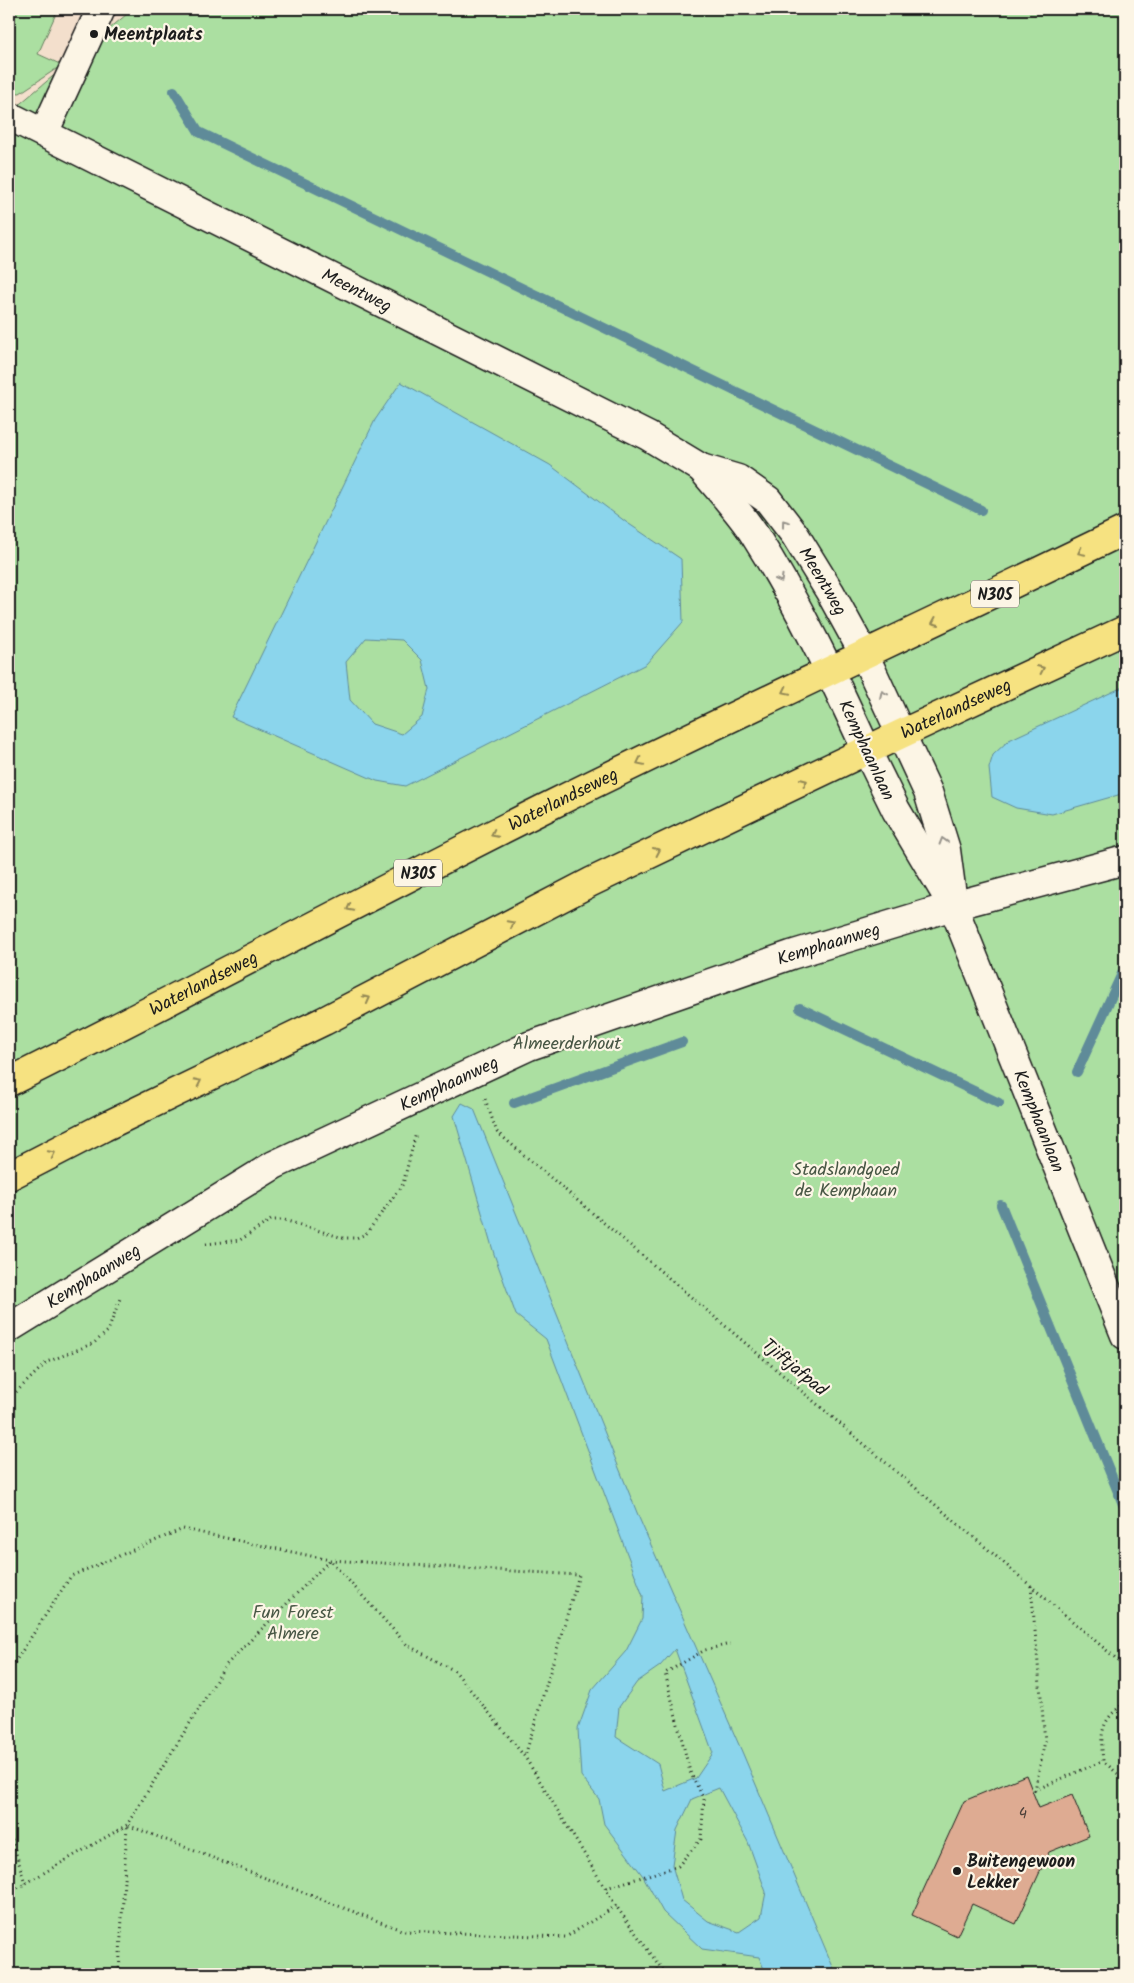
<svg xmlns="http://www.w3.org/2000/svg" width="1134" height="1983" viewBox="0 0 1134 1983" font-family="Kalam,sans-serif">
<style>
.green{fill:#abdfa1;stroke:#647e5e}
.water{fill:#8bd5ec;stroke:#5f8b99;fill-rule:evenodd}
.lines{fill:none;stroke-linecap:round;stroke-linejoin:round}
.stream{stroke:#5f8b99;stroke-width:10}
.building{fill:#deab92;stroke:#1c1c1c}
.minor-casing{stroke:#1c1c1c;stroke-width:31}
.tertiary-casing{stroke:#1c1c1c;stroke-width:31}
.primary-casing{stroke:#1c1c1c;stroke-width:31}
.path{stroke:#1c1c1c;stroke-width:3;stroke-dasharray:1 4;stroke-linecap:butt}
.minor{stroke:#fcf5e5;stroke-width:28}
.tertiary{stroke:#fcf5e5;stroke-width:28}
.primary{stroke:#f6e281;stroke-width:28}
.oneway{stroke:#97938b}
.oneway2{stroke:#948954}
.poi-dot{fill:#1c1c1c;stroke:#fcf5e5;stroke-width:2}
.labels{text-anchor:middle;stroke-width:4.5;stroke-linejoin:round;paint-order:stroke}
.number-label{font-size:15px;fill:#4c403a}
.shield{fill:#fcf5e5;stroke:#5f5d58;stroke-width:1}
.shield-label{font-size:16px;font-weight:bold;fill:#1c1c1c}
.poi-label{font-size:18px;font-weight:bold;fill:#1c1c1c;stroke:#fcf5e5;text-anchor:start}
.street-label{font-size:18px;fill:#1c1c1c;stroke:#fcf5e5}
.park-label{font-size:18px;fill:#475644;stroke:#fcf5e5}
</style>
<rect width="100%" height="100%" fill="#f3dfcc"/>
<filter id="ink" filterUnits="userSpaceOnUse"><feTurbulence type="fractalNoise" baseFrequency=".02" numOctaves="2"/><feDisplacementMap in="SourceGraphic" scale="10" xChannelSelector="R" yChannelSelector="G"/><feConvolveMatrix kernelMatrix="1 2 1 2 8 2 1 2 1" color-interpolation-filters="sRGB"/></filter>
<g filter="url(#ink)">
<!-- green -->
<path class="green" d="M9,9H58L38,54L62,65L20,93L9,92Z
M133,9H1125V1974H9V113Z"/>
<!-- water -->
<path class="water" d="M401,382L550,465L626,522L681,559L683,622L646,664L405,786L377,781L231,717L375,420ZM366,638L402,640L422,660L429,689L422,717L402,734L372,724L350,700L346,662Z
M1125,686V793L1052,814L1016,808L992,797L989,768L993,755L1009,740Z
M462,1103L474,1109L640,1520L743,1754L836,1974H766L759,1957L702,1949L663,1912L643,1876L604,1824L599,1799L581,1776L578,1729L592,1690L626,1651L642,1619L643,1596L546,1339L516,1315L494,1254L454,1116ZM675,1649L713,1753L696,1778L665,1791L658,1764L616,1737L619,1707L637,1682L660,1666ZM719,1788L748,1842L766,1892L761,1917L739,1932L708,1921L682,1900L672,1865L677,1830L692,1799Z"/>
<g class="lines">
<!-- stream -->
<path class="stream" d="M174,91L199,132L981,510
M800,1008L999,1103
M1077,1072L1125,967
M514,1103L682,1042
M1001,1205L1125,1509"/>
</g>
<!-- building -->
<path class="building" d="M1026,1775L1039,1808L1072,1795L1089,1836L1049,1852L1016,1924L972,1904L957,1936L912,1915L964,1801Z"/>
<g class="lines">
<!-- minor casing -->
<g class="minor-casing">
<g id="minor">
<path d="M44,133L101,9"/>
<path d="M901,734L928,792L946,850L952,895"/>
<path id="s1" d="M867,751L896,810L953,906L1125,1335"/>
<path id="s2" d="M9,1328L274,1165L529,1046L791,955L953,906L1125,860"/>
</g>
</g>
<!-- tertiary casing -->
<g class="tertiary-casing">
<g id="tertiary">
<path id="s3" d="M9,116L648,436L701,468L738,479L768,500L795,535L830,592L864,654L901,734"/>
<path d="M701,468C719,490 739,511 754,534C798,603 833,677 867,751"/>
</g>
</g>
<!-- primary casing -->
<g class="primary-casing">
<g id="primary">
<path id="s4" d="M9,1082C192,991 372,894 555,803C744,709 936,622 1125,530"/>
<path id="s5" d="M9,1176L104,1127L324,1021L591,882L901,734L1125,630"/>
</g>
</g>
<!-- path -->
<path class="path" d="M485,1099L497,1132L1125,1666
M206,1244L240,1240L271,1220H284L343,1238H356L366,1234L403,1184L416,1133
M9,1399L47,1362L94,1343L108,1331L121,1296
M1031,1586L1045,1741L1035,1790L1103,1761
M9,1671L71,1576L183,1529L330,1560L579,1575L525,1756
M1125,1703C1101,1720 1100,1732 1103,1761L1125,1780
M9,1830L25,1883
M606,1888L678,1866L701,1839L704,1799L690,1772L665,1673L705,1650L730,1644
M9,1893L127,1825L225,1666L330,1560L407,1645L455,1671L525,1757L616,1906L661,1968L668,1974
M9,1971L119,1974
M119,1973L127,1825L404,1931L566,1937L616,1906
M648,1974L661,1968"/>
<!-- minor -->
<use href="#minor" class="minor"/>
<!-- tertiary -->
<use href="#tertiary" class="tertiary"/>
<!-- primary -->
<use href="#primary" class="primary"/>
</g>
<!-- one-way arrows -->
<defs><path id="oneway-chevron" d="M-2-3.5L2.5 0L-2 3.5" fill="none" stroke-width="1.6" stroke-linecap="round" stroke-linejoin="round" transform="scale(1.25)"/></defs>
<g class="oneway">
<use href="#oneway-chevron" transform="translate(785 523) rotate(-127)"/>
<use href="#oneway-chevron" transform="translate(780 579) rotate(60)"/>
<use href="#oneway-chevron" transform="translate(883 694) rotate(-115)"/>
<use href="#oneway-chevron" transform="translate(943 841) rotate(-107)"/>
</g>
<g class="oneway2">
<use href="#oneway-chevron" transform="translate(1081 552) rotate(154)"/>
<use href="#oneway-chevron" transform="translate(935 622) rotate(156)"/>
<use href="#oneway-chevron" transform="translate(1041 669) rotate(-25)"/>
<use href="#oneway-chevron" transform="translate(786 691) rotate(154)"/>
<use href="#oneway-chevron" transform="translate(640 762) rotate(154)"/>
<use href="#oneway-chevron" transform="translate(804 782) rotate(-25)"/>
<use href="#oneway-chevron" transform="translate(494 834) rotate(153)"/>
<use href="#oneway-chevron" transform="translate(657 851) rotate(-25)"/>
<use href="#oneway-chevron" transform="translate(350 908) rotate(153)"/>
<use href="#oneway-chevron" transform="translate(511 924) rotate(-28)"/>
<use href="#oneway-chevron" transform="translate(367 999) rotate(-28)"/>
<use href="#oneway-chevron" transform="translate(198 1082) rotate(-26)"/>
<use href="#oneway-chevron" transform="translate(52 1154) rotate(-27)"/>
</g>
</g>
<!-- markers -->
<g class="poi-dot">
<circle cx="94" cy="34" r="5"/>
<circle cx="957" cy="1871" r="5"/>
</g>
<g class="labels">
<!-- number labels -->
<g class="number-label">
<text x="1023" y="1818">4</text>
</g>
<!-- shield labels -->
<g class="shield">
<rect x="971" y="580.5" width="48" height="27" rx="4"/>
<rect x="394" y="859.5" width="48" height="27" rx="4"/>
</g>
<g class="shield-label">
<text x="995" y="600">N305</text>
<text x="418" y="879">N305</text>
</g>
<!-- poi labels -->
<g class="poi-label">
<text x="104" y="40">Meentplaats</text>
<text x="967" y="1867">Buitengewoon<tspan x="967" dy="21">Lekker</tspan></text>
</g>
<!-- street labels -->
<g class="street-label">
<text dy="6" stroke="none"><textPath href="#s3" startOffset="389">Meentweg</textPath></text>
<text dy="6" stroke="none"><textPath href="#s3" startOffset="950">Meentweg</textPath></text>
<text dy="6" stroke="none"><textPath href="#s5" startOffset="1056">Waterlandseweg</textPath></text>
<text transform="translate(867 750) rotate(65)" y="6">Kemphaanlaan</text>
<text dy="6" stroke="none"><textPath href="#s4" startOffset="622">Waterlandseweg</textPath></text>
<text dy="6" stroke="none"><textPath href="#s2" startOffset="909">Kemphaanweg</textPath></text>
<text dy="6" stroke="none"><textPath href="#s4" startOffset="218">Waterlandseweg</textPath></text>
<text dy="6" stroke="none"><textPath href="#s2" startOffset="504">Kemphaanweg</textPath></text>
<text dy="6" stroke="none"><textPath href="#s1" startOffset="409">Kemphaanlaan</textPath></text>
<text dy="6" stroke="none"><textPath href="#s2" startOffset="99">Kemphaanweg</textPath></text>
<text transform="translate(795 1367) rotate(40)" y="6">Tjiftjafpad</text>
</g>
<!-- park labels -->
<g class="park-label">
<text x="567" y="1049">Almeerderhout</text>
<text x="846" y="1175">Stadslandgoed<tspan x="846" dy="21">de Kemphaan</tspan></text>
<text x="293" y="1618">Fun Forest<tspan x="293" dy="21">Almere</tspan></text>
</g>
</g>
<!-- margin -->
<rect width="1134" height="1983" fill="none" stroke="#fcf5e5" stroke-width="30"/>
<rect x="15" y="15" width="1104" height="1953" fill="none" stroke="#1c1c1c" stroke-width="2" filter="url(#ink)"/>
</svg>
